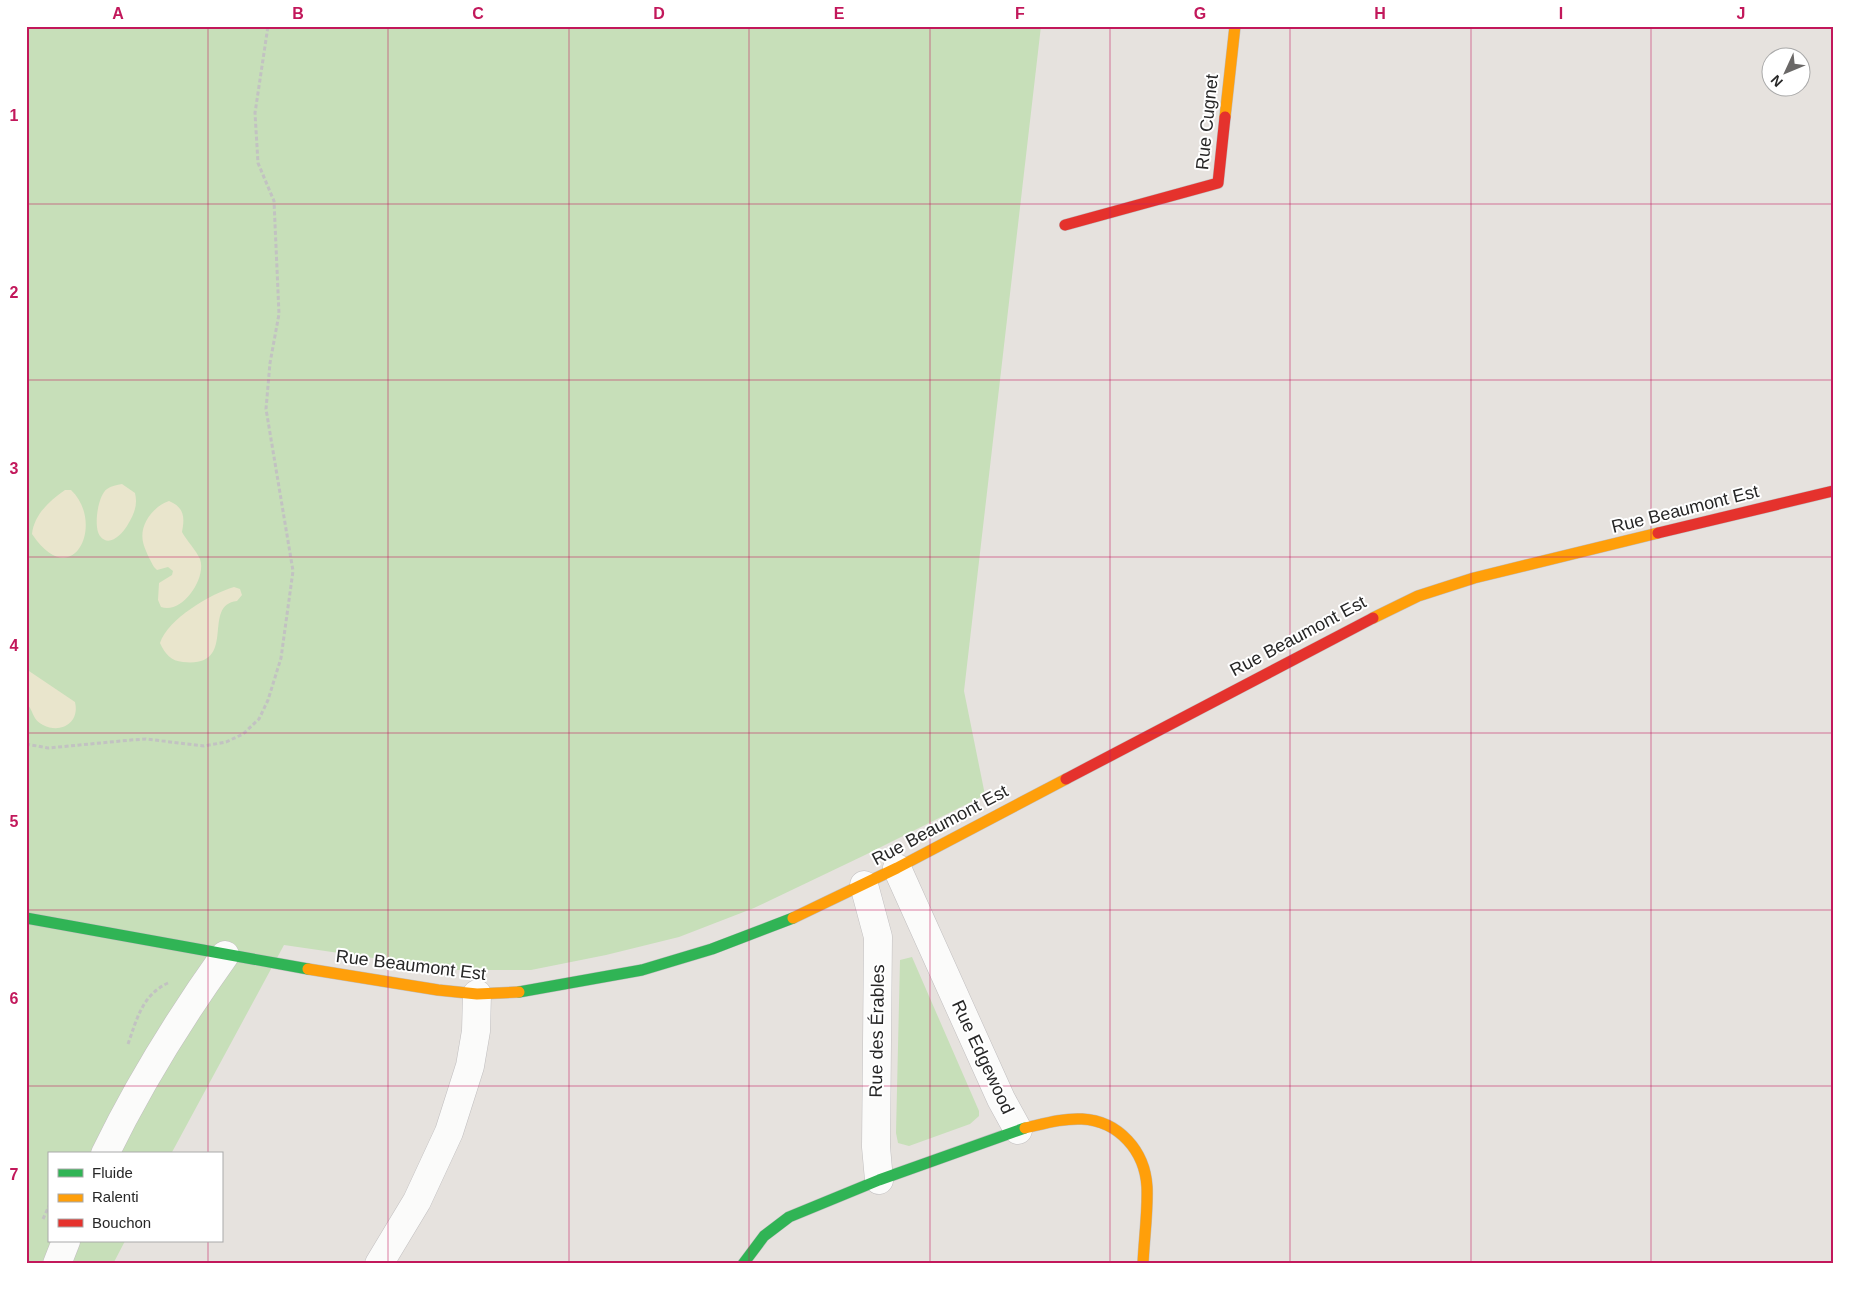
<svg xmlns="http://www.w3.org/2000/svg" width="1859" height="1290" viewBox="0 0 1859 1290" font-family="Arial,sans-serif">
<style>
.green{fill:#c7dfb9}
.sand{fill:#e9e5cc}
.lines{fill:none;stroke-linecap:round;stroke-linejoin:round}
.street-casing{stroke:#c0bebf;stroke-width:29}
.fast-casing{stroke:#c0bebf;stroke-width:12}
.slow-casing{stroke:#c0bebf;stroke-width:12}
.jam-casing{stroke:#c0bebf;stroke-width:12}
.path{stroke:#c2c2c2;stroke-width:3;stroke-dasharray:4 2.5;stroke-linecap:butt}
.street{stroke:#fbfbfa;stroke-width:28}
.fast{stroke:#30b455;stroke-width:11}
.slow{stroke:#ff9f0a;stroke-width:11}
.jam{stroke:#e5322d;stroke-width:11}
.grid{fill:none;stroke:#c2185b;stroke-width:1;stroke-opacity:0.55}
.labels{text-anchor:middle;stroke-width:4;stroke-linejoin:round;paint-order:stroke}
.street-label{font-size:18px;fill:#272727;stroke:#fff}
.neatline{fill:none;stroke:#c2185b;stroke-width:2}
.grid-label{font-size:16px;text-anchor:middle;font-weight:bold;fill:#c2185b}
</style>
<rect width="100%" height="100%" fill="#e6e2de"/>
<!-- green -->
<path class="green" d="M26,26H1041L964,691L985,795L865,855L754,908L679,937L606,955L531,970H456L284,945L171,1154H49V1241H125L113,1264H26Z
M912,957L979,1111V1116L970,1124L909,1146L898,1143L896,1133L900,960Z"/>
<!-- sand -->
<path class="sand" d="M122,484L135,493C138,506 134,514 127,526C122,534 109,548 100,536C93,527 98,495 107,489C111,486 117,485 122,484Z
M65,490H71C106,523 73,595 32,534C34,515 49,501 65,490Z
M169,501C184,507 185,517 182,532C187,541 196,550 200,559C207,578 182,615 161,607L158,600L159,583L172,575L173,571L168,567L157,570L154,567C151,562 144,548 143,542C139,524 154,506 169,501Z
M234,587L240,589L242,595L237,601C200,605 240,668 183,662C171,661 165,654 160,643C168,619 210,594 234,587Z
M26,669L75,702C80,723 61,734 43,725C31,719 34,709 26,704Z"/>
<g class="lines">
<!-- street casing -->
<g class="street-casing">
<path id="street" d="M897,868L1001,1099L1018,1130
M864,885L878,937L876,1147L879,1180
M105,1154C139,1084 180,1018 225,955
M57,1264L66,1241
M379,1264L417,1201L449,1132L470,1066L476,1031L477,994"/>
</g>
<!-- fast casing -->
<g class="fast-casing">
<path id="fast" d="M26,918L308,969
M519,992L642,970L712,949L793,918
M743,1264L764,1236L789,1217L879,1180L1025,1128"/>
</g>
<!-- slow casing -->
<g class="slow-casing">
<path id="slow" d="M1225,117L1235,26
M1373,618L1418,596L1474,578L1658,533
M793,918L897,868L1066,779
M308,969L438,990L477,994L519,992
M1025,1128C1043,1124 1062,1118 1082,1119C1119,1121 1145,1151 1147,1187C1148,1212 1144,1239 1143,1264"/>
</g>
<!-- jam casing -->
<g class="jam-casing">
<path id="jam" d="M1065,225L1218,183L1225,117
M1658,533L1833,491
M1066,779L1373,618"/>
</g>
<!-- path -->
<path class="path" d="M26,744L48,748L131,740L146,739L204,746L226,742L243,734L259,719L268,700L281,658L293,571L266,409L270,363L279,314L274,201L258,163L255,113L268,26
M128,1044C137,1019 142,995 168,983
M43,1219L49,1206"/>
<!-- street -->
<use href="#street" class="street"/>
<!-- fast -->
<use href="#fast" class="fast"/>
<!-- slow -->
<use href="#slow" class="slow"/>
<!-- jam -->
<use href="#jam" class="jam"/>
</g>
<!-- grid -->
<path class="grid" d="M208,26V1154M388,26V1264M569,26V1264M749,26V1264M930,26V1264M1110,26V1264M1290,26V1264M1471,26V1264M1651,26V1264M26,204H1833M26,380H1833M26,557H1833M26,733H1833M26,910H1833M26,1086H1833M208,1241V1264"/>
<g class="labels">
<!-- street labels -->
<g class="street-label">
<text transform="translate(1207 122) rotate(-84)" y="6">Rue Cugnet</text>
<text transform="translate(1685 509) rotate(-14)" y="6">Rue Beaumont Est</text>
<text transform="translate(1298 636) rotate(-28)" y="6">Rue Beaumont Est</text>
<text transform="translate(940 825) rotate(-28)" y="6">Rue Beaumont Est</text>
<text transform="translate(411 965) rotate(7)" y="6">Rue Beaumont Est</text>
<text transform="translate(877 1031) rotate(-89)" y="6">Rue des Érables</text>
<text transform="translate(983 1057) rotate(65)" y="6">Rue Edgewood</text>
</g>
</g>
<!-- border -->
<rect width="1859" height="1290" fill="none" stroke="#ffffff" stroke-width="55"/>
<!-- legend -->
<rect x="48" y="1152" width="175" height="90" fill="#ffffff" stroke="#a9a9a9"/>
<rect x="58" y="1169" width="25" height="8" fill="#30b455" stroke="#a9a9a9"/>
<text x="92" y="1178" font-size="15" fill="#272727">Fluide</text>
<rect x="58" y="1194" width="25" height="8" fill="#ff9f0a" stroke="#a9a9a9"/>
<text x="92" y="1202" font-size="15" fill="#272727">Ralenti</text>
<rect x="58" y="1219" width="25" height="8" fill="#e5322d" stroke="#a9a9a9"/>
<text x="92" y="1228" font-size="15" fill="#272727">Bouchon</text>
<!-- north arrow -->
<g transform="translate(1786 72) rotate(226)"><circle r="24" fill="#ffffff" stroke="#a9a9a9"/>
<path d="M0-4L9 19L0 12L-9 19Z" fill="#6a6867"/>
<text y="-8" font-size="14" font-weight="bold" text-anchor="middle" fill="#272727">N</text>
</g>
<rect x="28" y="28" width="1804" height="1234" class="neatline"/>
<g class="grid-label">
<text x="118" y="19">A</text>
<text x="298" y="19">B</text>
<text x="478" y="19">C</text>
<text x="659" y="19">D</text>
<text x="839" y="19">E</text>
<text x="1020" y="19">F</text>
<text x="1200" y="19">G</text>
<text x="1380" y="19">H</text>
<text x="1561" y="19">I</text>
<text x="1741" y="19">J</text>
<text x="14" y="121">1</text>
<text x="14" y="298">2</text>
<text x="14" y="474">3</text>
<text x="14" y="651">4</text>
<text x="14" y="827">5</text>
<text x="14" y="1004">6</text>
<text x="14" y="1180">7</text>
</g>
</svg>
